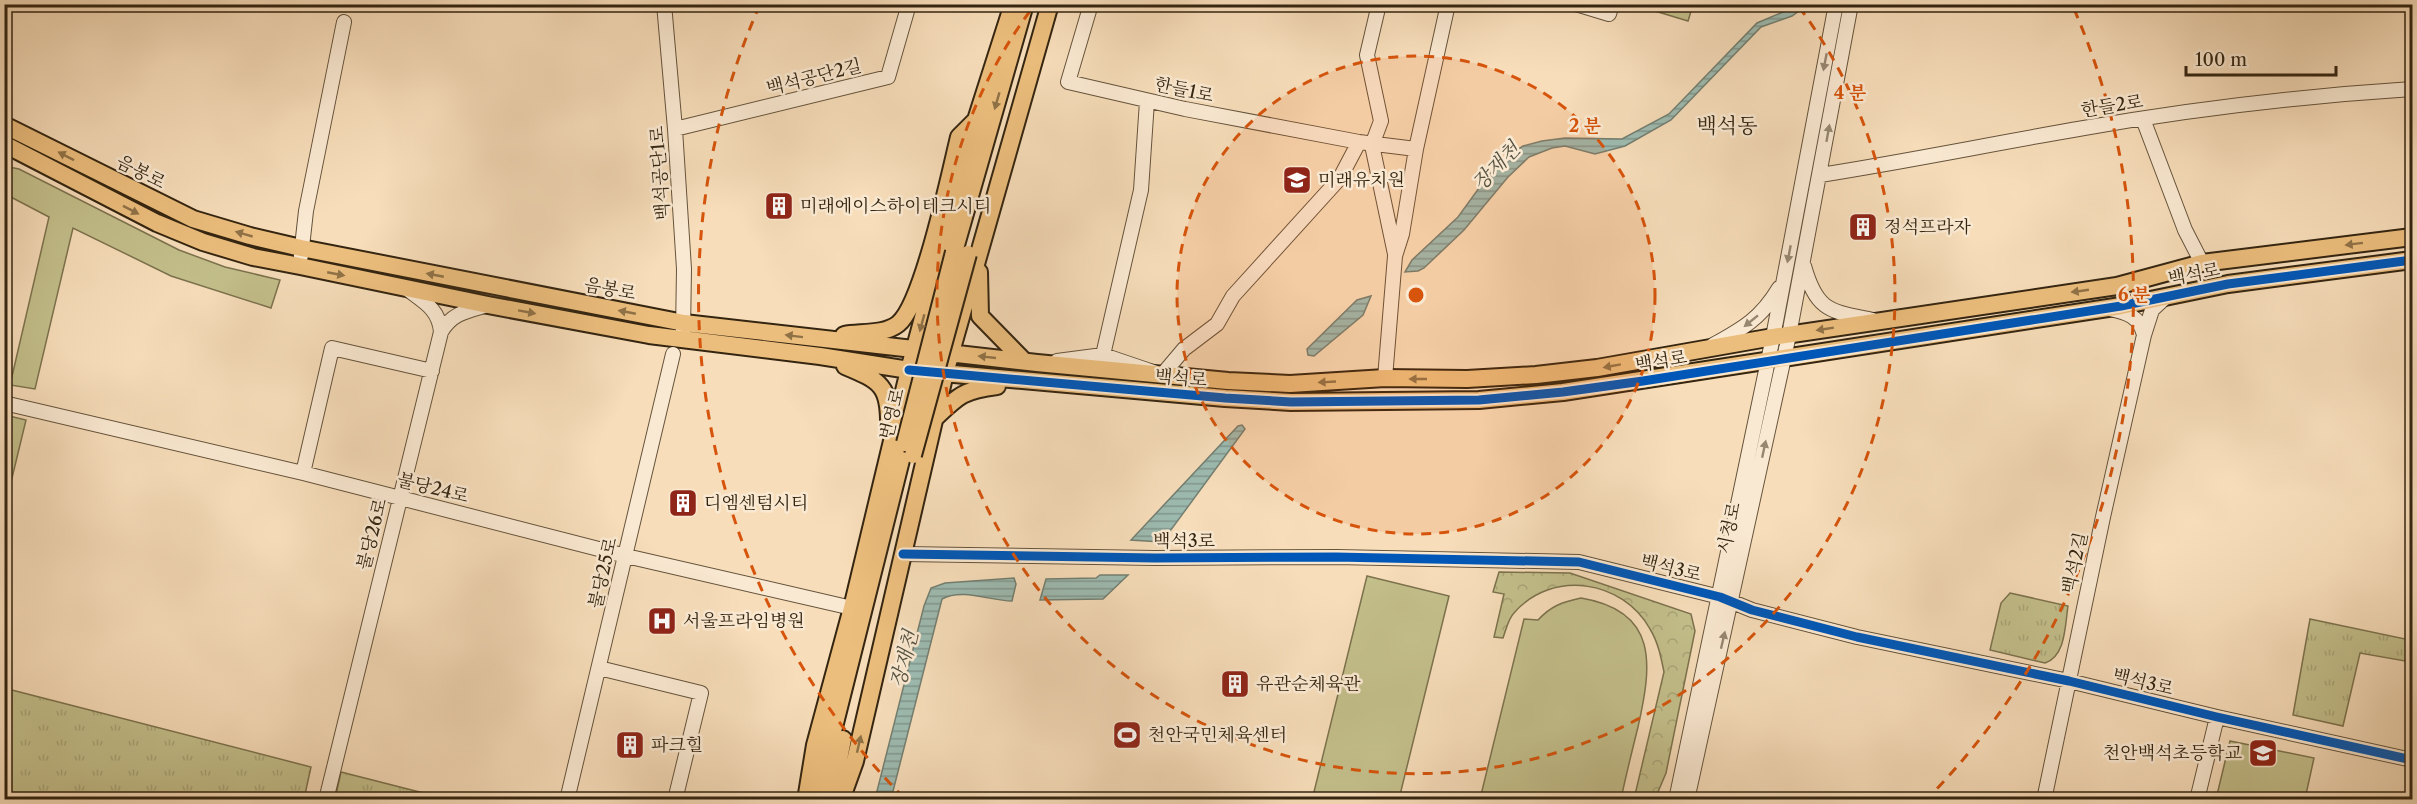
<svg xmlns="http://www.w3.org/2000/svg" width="2417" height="804" viewBox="0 0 2417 804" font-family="'Libre Caslon Text','Noto Serif KR',serif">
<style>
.grass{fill:#c3bf8b;stroke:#7c724e;stroke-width:1.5}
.forest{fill:url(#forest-crowns);stroke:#7c724e;stroke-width:1.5}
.park{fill:url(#park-tufts);stroke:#7c724e;stroke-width:1.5}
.water{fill:url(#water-rules);stroke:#737f71;stroke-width:1.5}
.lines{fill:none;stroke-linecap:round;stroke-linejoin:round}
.minor-casing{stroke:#65533b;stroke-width:16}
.major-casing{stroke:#342511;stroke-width:20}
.minor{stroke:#fae9d2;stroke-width:14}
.major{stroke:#ecbe7d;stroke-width:16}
.major-bridge-casing{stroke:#342511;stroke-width:20;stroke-linecap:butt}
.major-bridge{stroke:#ecbe7d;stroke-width:16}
.cycleway-casing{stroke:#fae9d2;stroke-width:13}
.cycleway{stroke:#0057b8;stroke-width:9}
.oneway{fill:#978772}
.oneway2{fill:#907247}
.ring{fill:none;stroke:#d6540c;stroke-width:3;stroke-dasharray:10 8}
.labels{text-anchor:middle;stroke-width:5;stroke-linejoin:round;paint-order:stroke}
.street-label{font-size:18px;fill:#342511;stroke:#fae9d2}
.poi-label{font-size:18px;fill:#342511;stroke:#fae9d2;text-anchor:start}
.water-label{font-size:20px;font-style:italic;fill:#545241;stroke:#fae9d2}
.quarter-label{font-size:21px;fill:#342511;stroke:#fae9d2}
.centre{fill:#d6540c;stroke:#fae9d2;stroke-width:3}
.ring-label{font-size:18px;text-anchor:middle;font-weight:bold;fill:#d6540c;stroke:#fae9d2;stroke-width:5;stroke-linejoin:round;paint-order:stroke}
</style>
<defs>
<pattern id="forest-crowns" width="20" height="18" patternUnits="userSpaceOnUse" patternTransform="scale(1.5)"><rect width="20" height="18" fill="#c3bf8b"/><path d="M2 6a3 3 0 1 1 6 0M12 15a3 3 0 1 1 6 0" fill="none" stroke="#a8a477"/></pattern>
<pattern id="park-tufts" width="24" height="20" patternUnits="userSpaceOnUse" patternTransform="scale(1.5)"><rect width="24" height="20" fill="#c3bf8b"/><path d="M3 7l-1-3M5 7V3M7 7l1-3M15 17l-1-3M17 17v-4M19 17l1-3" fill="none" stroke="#a8a477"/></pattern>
<pattern id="water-rules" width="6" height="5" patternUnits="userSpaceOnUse" patternTransform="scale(1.5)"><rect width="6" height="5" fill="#9dbbb1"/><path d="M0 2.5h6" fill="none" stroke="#81988f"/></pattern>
</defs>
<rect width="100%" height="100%" fill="#f7ddba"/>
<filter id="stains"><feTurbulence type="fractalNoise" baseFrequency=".00333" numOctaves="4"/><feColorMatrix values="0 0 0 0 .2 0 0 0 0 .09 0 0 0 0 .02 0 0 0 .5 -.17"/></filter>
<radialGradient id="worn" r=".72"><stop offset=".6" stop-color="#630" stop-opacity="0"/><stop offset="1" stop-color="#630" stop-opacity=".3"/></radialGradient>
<!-- grass -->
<path class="grass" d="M1635,5H1693L1688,21Z
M4,166L19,169L179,250L225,267L280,280L271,308L171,276L73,228L35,389L10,385L49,217L5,194Z
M1367,576L1449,596L1399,799L1329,800L1313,796Z
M1581,598C1659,611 1652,665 1638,727C1632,751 1626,775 1621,799H1480L1524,619L1538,620C1551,606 1562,602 1581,598Z
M2230,741L2314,758L2305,799H2216Z"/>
<!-- forest -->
<path class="forest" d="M1499,572L1570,573L1691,614L1695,631L1666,773L1655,799H1634L1664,672C1661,657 1658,642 1650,629C1623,580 1552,569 1514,613C1508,619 1506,630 1503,638L1494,637L1504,594L1493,592Z"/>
<!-- park -->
<path class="park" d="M5,415L26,420L5,507L4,415Z
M2010,593L2068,606C2065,625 2066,656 2045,663L1990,650L2001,603Z
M2310,619L2410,640L2405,661L2360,653L2343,726L2293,715Z
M4,688L311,767L304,799H5Z
M341,772L447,799H335Z"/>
<!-- water -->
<path class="water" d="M1792,4L1807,5L1792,16L1761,27L1671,120L1625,146L1595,154L1565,146L1552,148L1529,157L1508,177L1464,230L1424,268L1418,271L1405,272L1412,260L1458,217L1487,177L1506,157L1523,146L1542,141L1565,138L1622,139L1669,114L1757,23L1783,12Z
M1371,296L1363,315L1314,356L1308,355L1307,349L1357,300Z
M1242,425L1245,429L1162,542L1131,540L1238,426Z
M1100,575H1128L1103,599L1040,600L1046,579L1096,578Z
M1014,578L1016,584L1012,601C990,601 963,588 942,599L891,799H875L924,606L931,588L945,583Z"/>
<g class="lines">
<!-- minor casing -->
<g class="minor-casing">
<path id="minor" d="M664,4L675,129L684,269L683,332
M1091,4L1068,82L1185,109L1359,142L1416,149
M1379,4L1367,55L1381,121L1372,145L1395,254
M1576,4L1609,14L1612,4
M2143,119L2185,230L2202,263
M675,129L888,77L909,4
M1820,175C1909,161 1996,143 2084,128C2192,109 2303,96 2412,89
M301,256L306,211L344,22
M1804,266C1817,312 1830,311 1873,320
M407,289C424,302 439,309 441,332
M2110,309C2127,312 2140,317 2144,335
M1713,345C1744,328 1761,318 1779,288
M1103,355L1141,190L1147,101
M1057,361L1103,355L1162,375L1184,349L1217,324L1233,296L1340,178L1359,142
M1385,378L1395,256L1402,234L1416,149L1448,4
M4,403L303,473L626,556L852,608
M303,473L332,348L432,371
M903,554L1155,558L1336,557L1579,562L1720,597L1752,610L1857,637L2069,681L2217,717L2412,760
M599,668L701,693L675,800
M326,800L441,332C452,313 467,311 488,305
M567,800L673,354
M1676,800L1773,337L1836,4
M1687,800L1789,335L1851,4
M2044,800L2103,517L2144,335L2152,310L2167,296
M2197,800L2217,717"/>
</g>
<!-- major casing -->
<g class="major-casing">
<path id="major" d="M4,125L193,219L250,236L301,248L684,323L1037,363L1228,381L1290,384L1385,378L1467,379L1536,375L1597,368L1773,337L2117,286L2202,263L2412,237
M4,144L157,223L203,242L253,257L300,266L488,305L649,335L820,356L909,370L1225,398L1291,402L1479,400L1563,392L2121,306L2228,284L2412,260
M954,252L1025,4
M979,272L980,316L1024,361
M844,335C860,332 884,335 898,324C923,304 950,174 959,137L976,120
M845,366C881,381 890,386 889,427
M935,418C959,395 964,390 997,386
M817,789L826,759L903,452
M806,800L815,745L852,608L909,370L976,120L1013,4
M831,800L843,739
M841,800L855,761L945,373L1050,4"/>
</g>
<!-- minor -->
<use href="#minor" class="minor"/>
<!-- major -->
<use href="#major" class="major"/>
<!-- major-bridge casing -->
<g class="major-bridge-casing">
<path id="major-bridge" d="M905,443L954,252
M913,455L968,254"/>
</g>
<!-- major-bridge -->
<use href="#major-bridge" class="major-bridge"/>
<!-- cycleway casing -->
<g class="cycleway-casing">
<path id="cycleway" d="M909,370L1225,398L1291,402L1479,400L1563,392L1643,381L2121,306L2228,284L2412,260
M903,554L1155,558L1336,557L1579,562L1720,597L1752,610L1857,637L2069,681L2217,717L2412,760"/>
</g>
<!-- cycleway -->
<use href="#cycleway" class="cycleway"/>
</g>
<!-- one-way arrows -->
<defs><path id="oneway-solid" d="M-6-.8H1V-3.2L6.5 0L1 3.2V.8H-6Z" transform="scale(1.5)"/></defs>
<g class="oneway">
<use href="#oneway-solid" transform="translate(1825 62) rotate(101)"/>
<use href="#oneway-solid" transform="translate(1828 133) rotate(-80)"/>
<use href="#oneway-solid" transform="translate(1789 254) rotate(101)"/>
<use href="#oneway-solid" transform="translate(1751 321) rotate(141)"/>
<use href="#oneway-solid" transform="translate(1764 449) rotate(-78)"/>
<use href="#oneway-solid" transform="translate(1723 640) rotate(-77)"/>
</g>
<g class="oneway2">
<use href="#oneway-solid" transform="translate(997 101) rotate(106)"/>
<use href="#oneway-solid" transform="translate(66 156) rotate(-153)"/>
<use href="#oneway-solid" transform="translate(131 210) rotate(27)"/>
<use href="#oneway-solid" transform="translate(244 234) rotate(-164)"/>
<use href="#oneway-solid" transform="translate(2354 244) rotate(173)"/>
<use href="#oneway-solid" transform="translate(336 274) rotate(11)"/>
<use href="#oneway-solid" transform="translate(435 275) rotate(-169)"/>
<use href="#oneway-solid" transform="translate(2080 291) rotate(172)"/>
<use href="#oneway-solid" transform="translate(527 312) rotate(10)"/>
<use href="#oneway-solid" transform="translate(627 312) rotate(-169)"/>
<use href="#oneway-solid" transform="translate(922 323) rotate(105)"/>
<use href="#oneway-solid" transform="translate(1825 329) rotate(171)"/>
<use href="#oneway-solid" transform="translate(794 336) rotate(-173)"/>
<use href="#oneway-solid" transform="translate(987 357) rotate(-174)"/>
<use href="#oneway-solid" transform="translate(1612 366) rotate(170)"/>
<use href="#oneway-solid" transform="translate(1418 379) rotate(-180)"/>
<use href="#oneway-solid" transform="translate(1327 382) rotate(177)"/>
<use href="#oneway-solid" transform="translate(859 744) rotate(-77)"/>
</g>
<!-- distance rings -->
<circle cx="1416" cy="295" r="239" fill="#d6540c" fill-opacity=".12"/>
<g class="ring">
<circle cx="1416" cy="295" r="239"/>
<path d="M1799 7A479 479 0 1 1 1033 7"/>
<path d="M904 798A718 718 0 0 1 758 9M2074 9A718 718 0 0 1 1928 798"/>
</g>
<!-- icons -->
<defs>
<g id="school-square" transform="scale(1.5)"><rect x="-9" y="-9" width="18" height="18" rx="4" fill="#8f2418" stroke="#fae9d2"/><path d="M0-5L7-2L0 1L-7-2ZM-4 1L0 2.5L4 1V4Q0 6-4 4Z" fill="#fff"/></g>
<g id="building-square" transform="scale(1.5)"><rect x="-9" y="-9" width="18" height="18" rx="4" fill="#8f2418" stroke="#fae9d2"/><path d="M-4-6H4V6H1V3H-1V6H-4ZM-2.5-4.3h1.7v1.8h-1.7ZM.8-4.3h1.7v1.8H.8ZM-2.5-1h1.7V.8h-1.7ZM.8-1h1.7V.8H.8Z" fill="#fff"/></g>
<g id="hospital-square" transform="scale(1.5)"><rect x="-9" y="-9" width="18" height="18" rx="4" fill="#8f2418" stroke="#fae9d2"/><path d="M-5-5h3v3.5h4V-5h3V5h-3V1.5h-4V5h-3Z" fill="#fff"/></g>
<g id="stadium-square" transform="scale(1.5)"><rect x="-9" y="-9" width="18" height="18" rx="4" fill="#8f2418" stroke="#fae9d2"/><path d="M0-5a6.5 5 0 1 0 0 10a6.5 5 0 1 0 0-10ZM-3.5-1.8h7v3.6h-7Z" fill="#fff"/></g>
</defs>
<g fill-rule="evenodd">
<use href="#school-square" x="1297" y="180"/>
<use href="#building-square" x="779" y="206"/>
<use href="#building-square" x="1863" y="227"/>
<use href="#building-square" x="683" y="503"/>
<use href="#hospital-square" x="662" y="621"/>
<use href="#building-square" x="1235" y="684"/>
<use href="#stadium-square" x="1127" y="735"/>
<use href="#building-square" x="630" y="745"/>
<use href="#school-square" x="2263" y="753"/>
</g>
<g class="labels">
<!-- street labels -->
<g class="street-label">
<text transform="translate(814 77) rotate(-14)" y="6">백석공단2길</text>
<text transform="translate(1184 90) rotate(12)" y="6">한들1로</text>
<text transform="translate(2112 106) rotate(-9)" y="6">한들2로</text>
<text transform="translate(141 172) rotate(27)" y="6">음봉로</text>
<text transform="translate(660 173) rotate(-94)" y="6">백석공단1로</text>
<text transform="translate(2194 274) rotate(-11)" y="6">백석로</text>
<text transform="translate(610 289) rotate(11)" y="6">음봉로</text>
<text transform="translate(1661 361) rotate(-9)" y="6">백석로</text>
<text transform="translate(1181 378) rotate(5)" y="6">백석로</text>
<text transform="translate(892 414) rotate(-76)" y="6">번영로</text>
<text transform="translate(433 488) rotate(14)" y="6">불당24로</text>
<text transform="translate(1729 528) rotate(-78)" y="6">시청로</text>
<text transform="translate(372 534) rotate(-76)" y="6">불당26로</text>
<text x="1184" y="547">백석3로</text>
<text transform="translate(2075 563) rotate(-78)" y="6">백석2길</text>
<text transform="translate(1671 568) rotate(14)" y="6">백석3로</text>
<text transform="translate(603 573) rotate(-77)" y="6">불당25로</text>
<text transform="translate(2143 682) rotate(14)" y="6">백석3로</text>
</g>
<!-- poi labels -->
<g class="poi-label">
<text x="1318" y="186">미래유치원</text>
<text x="800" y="212">미래에이스하이테크시티</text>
<text x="1884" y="233">정석프라자</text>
<text x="704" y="509">디엠센텀시티</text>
<text x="683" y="627">서울프라임병원</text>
<text x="1256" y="690">유관순체육관</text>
<text x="1148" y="741">천안국민체육센터</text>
<text x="651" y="751">파크힐</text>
<text x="2242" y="759" text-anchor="end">천안백석초등학교</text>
</g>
<!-- water labels -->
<g class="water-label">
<text transform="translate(1496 166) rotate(-46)" y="7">장재천</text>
<text transform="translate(904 659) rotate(-76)" y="7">장재천</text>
</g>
<!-- quarter labels -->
<g class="quarter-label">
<text x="1727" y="133">백석동</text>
</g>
</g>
<circle cx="1416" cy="295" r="9" class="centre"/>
<g class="ring-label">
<text x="1850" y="99">4 분</text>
<text x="1585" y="132">2 분</text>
<text x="2134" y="301">6 분</text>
</g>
<!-- margin -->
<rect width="2417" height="804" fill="none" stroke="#f7ddba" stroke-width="24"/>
<rect x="6" y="6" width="2405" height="792" fill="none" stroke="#342511" stroke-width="3"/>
<rect x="12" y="12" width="2393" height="780" fill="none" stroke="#342511" stroke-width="1.5"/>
<!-- scale -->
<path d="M2186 66v9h150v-9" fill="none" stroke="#342511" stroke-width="3"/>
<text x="2195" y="66" font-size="18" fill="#342511" stroke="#fae9d2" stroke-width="4.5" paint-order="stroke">100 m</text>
<rect width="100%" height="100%" filter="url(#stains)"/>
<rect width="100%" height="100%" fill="url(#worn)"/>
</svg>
